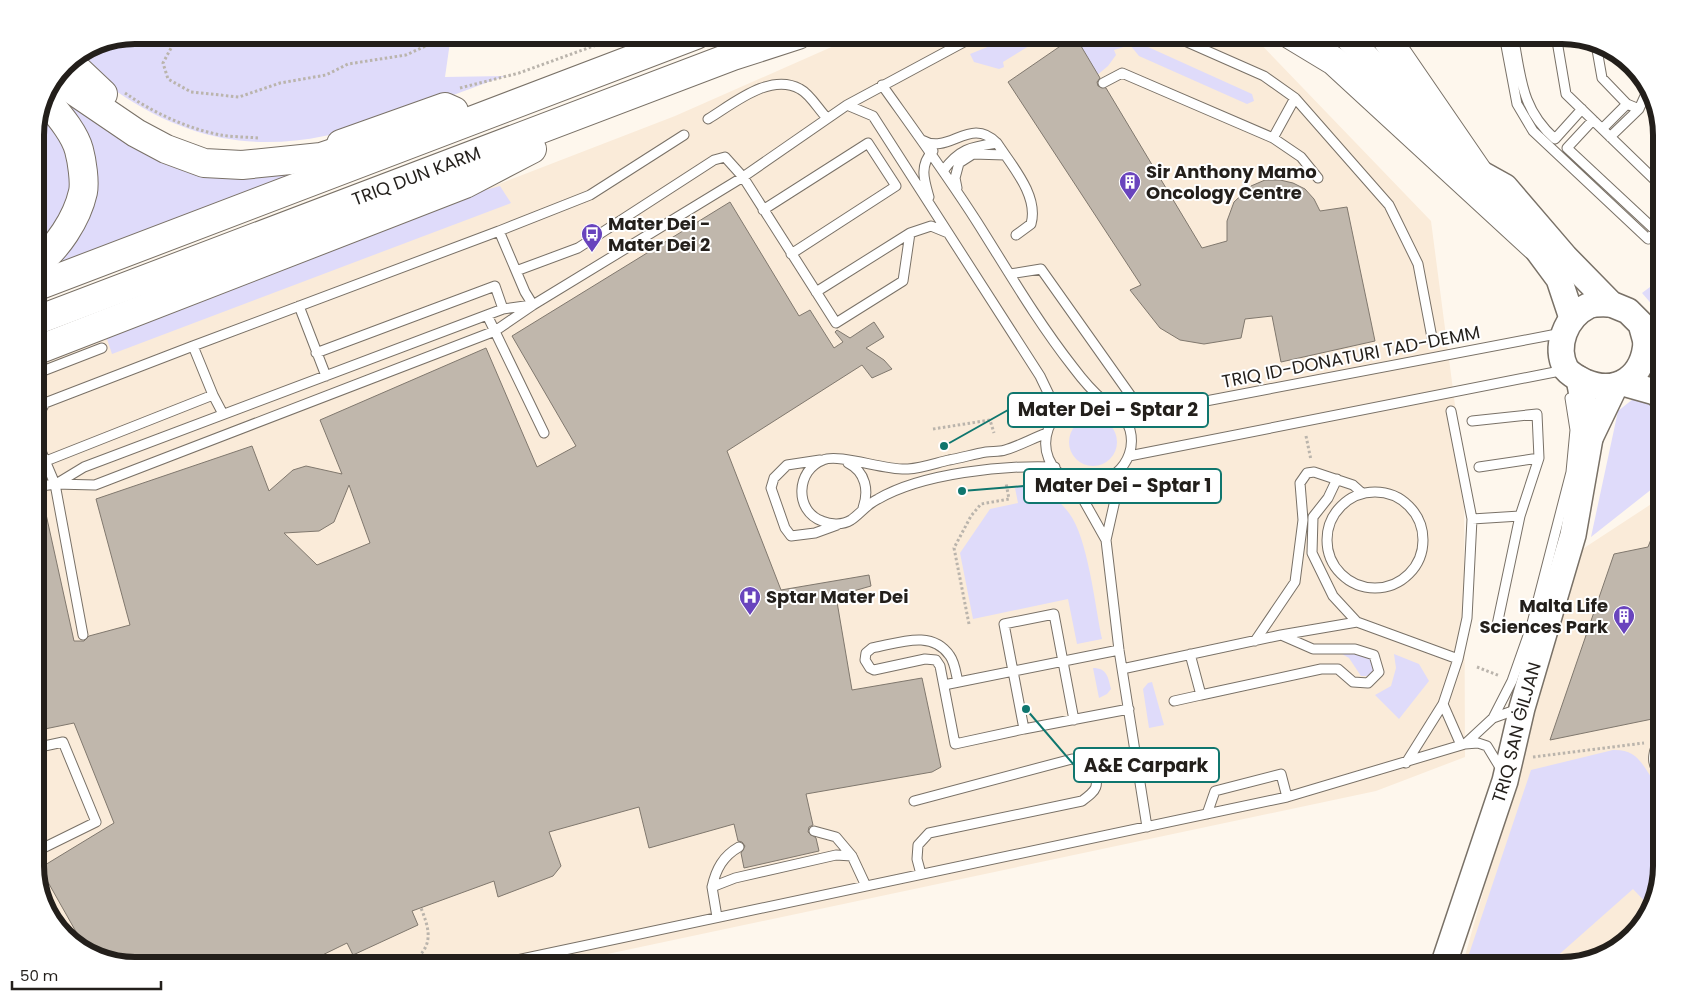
<svg xmlns="http://www.w3.org/2000/svg" width="1697" height="1001" viewBox="0 0 1697 1001" font-family="Poppins,sans-serif">
<style>
.built{fill:#faebd9}
.green{fill:#dfdbfa}
.building{fill:#c0b7ac;stroke:#80786e;fill-rule:evenodd}
.lines{fill:none;stroke-linecap:round;stroke-linejoin:round}
.lane-casing{stroke:#797167;stroke-width:11}
.secondary-casing{stroke:#797167;stroke-width:28}
.highway-casing{stroke:#797167;stroke-width:30}
.path{stroke:#bab4ac;stroke-width:3;stroke-dasharray:2.5 2.5;stroke-linecap:butt}
.lane{stroke:#fff;stroke-width:9}
.secondary{stroke:#fff;stroke-width:25}
.highway{stroke:#fff;stroke-width:28}
.labels{text-anchor:middle;stroke-width:4;stroke-linejoin:round;paint-order:stroke}
.poi-label{font-size:18px;font-weight:bold;fill:#231f1b;stroke:#fff;text-anchor:start}
.street-label{font-size:18px;fill:#231f1b;stroke:#fff}
.rim{fill:none;stroke:#231f1b;stroke-width:6}
.leader{fill:none;stroke:#0f766e;stroke-width:2}
.callout-dot{fill:#0f766e;stroke:#fff;stroke-width:2}
.callout{fill:#fff;stroke:#0f766e;stroke-width:2}
.callout-label{font-size:19px;text-anchor:middle;font-weight:bold;fill:#231f1b}
</style>
<rect width="100%" height="100%" fill="#fef7ed"/>
<!-- built -->
<path class="built" d="M879,35H1252L1431,221L1464,474L1465,757L1376,791L551,966H135L85,952L49,916L35,872V363L675,116L836,45Z
M1662,497V866L1648,916L1612,952L1562,966H1462L1581,550Z"/>
<!-- green -->
<path class="green" d="M135,35H451L445,77L505,76C364,126 256,188 116,91C102,81 90,68 77,56L97,43Z
M1052,35L1039,43L1037,41L1003,62L1004,67L999,69L974,62L970,54L995,44Z
M1069,35H1105L1137,42L1252,94L1254,101L1247,104L1139,56L1130,45L1114,50L1116,55L1108,66L1096,76Z
M42,99L65,133L72,199L46,236L35,228V129Z
M63,101L110,130L306,170L46,268L75,240Z
M500,186L511,203L112,354L106,336L475,193Z
M1662,278V316L1642,293Z
M1633,399L1659,403L1662,406V481L1591,537L1618,411Z
M1069 442a24 24 0 1 1 48 0a24 24 0 1 1-48 0Z
M1033,484C1047,491 1059,500 1069,513C1088,538 1095,606 1102,639L1077,644L1068,599L973,619L960,553L990,509L1018,503L1015,488Z
M1353,653L1370,658L1375,669C1372,676 1368,676 1361,676L1349,658L1342,654Z
M1394,654L1419,664L1429,681L1399,719L1375,695L1391,686L1396,668Z
M1093,668C1107,668 1108,677 1111,689L1107,694L1099,698Z
M1152,682L1164,725L1149,728L1143,689L1148,683Z
M1613,750C1644,749 1643,774 1662,789V866L1651,908L1633,889L1546,966H1465L1531,770Z"/>
<!-- building -->
<path class="building" d="M1075,36L1100,78L1097,82L1098,86L1106,88L1202,248L1227,241V221L1234,202L1251,186L1265,180H1280L1293,183L1305,189L1314,199L1320,211L1347,207L1375,341L1281,362L1272,316L1245,319L1241,338L1204,344L1180,340L1160,328L1130,290L1141,285L1008,82Z
M730,202L799,316L810,310L834,348L843,342L835,332L837,330L850,338L874,322L884,337L866,348L884,360L892,369L872,378L862,365L727,451L781,590L869,575L871,586L836,596L852,690L922,678L941,767L932,772L806,794L813,825L809,827L808,832L816,838L819,851L744,868L741,853L745,846L742,842L738,841L734,824L649,848L639,807L549,832L561,866L553,876L498,897L494,881L412,911L418,925L353,955L347,943L300,966H135L88,953L40,868L114,823L74,723L35,731V497L42,496L74,641H84L89,636L130,625L96,499L252,446L269,491L293,470L306,466L342,474L320,420L486,348L537,467L576,446L512,336ZM349,485L370,543L317,565L284,533L319,531L334,522Z
M1661,514L1662,717L1550,740L1614,554L1648,547Z"/>
<g class="lines">
<!-- lane casing -->
<g class="lane-casing">
<path id="lane" d="M1171,35L1264,76L1295,98L1389,205L1418,264L1433,343
M1504,35L1517,104L1533,131L1648,239L1656,231L1567,148L1593,120
M1513,35C1521,77 1521,109 1555,139L1582,109
M1556,35L1566,94L1662,187
M1596,44L1602,78L1627,104L1639,109
M1103,83L1122,73L1273,138L1301,157L1318,178
M882,85C914,130 947,175 977,222C1008,271 1037,321 1073,367C1082,379 1092,391 1103,400C1115,410 1126,415 1130,430C1139,464 1104,493 1072,481C1024,461 1046,389 1104,401
M847,105L873,116L1040,376L1052,401L1056,414
M708,119C733,104 770,72 800,89C810,94 819,110 827,118
M1602,129L1627,104
M1610,137L1639,109L1649,87
M1273,138L1295,98
M922,140C949,156 970,115 997,143C970,147 959,149 943,171
M997,143C1012,166 1039,196 1031,224L1016,235
M957,188L955,178L959,163L973,154L1005,155
M929,197C924,180 919,165 933,151
M763,210L868,143L896,186L791,254
M516,271L578,248L714,160L725,157L743,177L836,323L903,281L910,233
M1010,274L1041,269L1143,413
M816,292L910,233L931,226L948,233
M533,305L525,292L499,231L590,195L684,135
M299,306L326,376
M487,315L544,433
M193,346L499,231
M316,353L495,286L503,309
M35,374L102,348
M213,395L223,414
M1115,407L1143,413L1562,333
M1472,421L1537,414L1539,458L1520,516L1497,625
M35,422L45,403L193,346L213,395L46,461
M1047,433C1033,438 1019,446 1005,450C999,452 992,451 986,452C974,454 961,458 949,460C936,463 922,468 908,469C886,471 839,453 823,460C796,470 794,511 822,521C831,525 843,525 851,520C860,514 867,504 878,499C923,473 1003,465 1055,467
M35,437L55,484L83,635
M1129,456L1565,370
M820,460L787,465L774,478L771,488L785,528L791,536L815,533L837,525
M848,463C866,472 869,491 863,508
M1479,467L1539,458
M1337,479L1328,498L1313,517L1312,553L1333,596L1357,622
M1067,480L1079,492L1106,540L1122,469
M56,484L84,467L487,315L503,309L532,305
M35,487L55,484L95,485L495,331L533,305L743,177L847,105L977,35
M1327 540a48 48 0 1 1 96 0a48 48 0 1 1-96 0Z
M1472,519L1520,516
M1106,540L1119,650L1147,827
M1255,641L1295,582L1303,520L1300,483L1307,473L1314,472L1353,485L1362,493
M1190,654L1201,695L1321,669H1338L1353,682L1368,683L1379,672L1374,655L1355,649H1313L1281,635
M1122,669L1281,635L1357,622L1458,659
M958,682C956,674 955,663 950,656C932,629 899,643 872,648L866,653L865,660L870,668L874,670L925,659L936,660L940,666L955,744L1024,729
M944,685L1119,650
M1174,701L1201,695
M1443,704L1461,745
M1493,718L1512,681L1531,627L1571,472L1575,430L1570,398
M1074,720L1054,614L1004,624L1024,729L1129,709
M1662,736C1654,747 1648,765 1662,774
M1465,744L1493,718L1518,709
M35,748L63,742L96,822L35,852
M1406,763L1443,704L1458,659L1467,618L1472,519L1451,411
M914,801L1072,759L1084,760L1095,768C1098,788 1098,789 1082,801L929,833L918,845L917,859L921,874
M1207,814L1215,791L1281,774L1287,797
M814,831L836,837L852,856L866,886
M712,887C716,869 723,856 739,847
M717,917L712,887L735,878L836,855L852,856
M503,966L517,960L1287,797L1465,744L1478,743L1487,746L1501,769"/>
</g>
<!-- secondary casing -->
<g class="secondary-casing">
<g id="secondary">
<path d="M1345,35L1445,137"/>
<path d="M1478,172L1505,187L1565,257L1611,304L1628,311L1641,324L1646,342L1662,369"/>
<path d="M1522,229L1559,279L1572,318"/>
<path d="M1611,304C1605,304 1595,303 1588,306C1566,317 1554,346 1566,369C1570,374 1579,379 1585,382C1618,396 1644,376 1646,342"/>
<path d="M1579,379L1590,438"/>
<path d="M1623,383L1655,392L1662,397"/>
<path id="s1" d="M1443,966L1505,781L1522,708L1573,535L1590,438L1615,386"/>
</g>
</g>
<!-- highway casing -->
<g class="highway-casing">
<g id="highway">
<path d="M1291,35L1334,61L1535,246"/>
<path d="M1384,35L1478,172"/>
<path d="M68,61L103,94"/>
<path d="M55,78L136,133L166,149L204,163L242,165L321,157L360,144"/>
<path d="M341,144L445,107L454,111"/>
<path d="M35,265C57,249 77,219 83,192C85,182 82,161 79,150C74,131 55,111 43,96"/>
<path d="M35,287L696,35"/>
<path id="s2" d="M35,321L733,56L798,35"/>
<path d="M35,351L465,184L532,149"/>
</g>
</g>
<!-- path -->
<path class="path" d="M178,35L163,63L168,79L191,92L239,97L280,83L326,75L348,64L406,55L430,44L435,35
M423,35L430,44
M820,44L861,35
M460,88L519,73L624,35
M125,93C152,112 188,129 221,135C233,137 247,137 259,138
M933,429L990,420L994,433
M1306,436L1311,460
M969,624L954,548L971,516L981,504L1009,499L1006,483
M1477,667L1500,676
M1533,757L1644,743
M418,957C434,942 428,926 421,908
M402,966L418,957L434,962L439,966"/>
<!-- lane -->
<use href="#lane" class="lane"/>
<!-- secondary -->
<use href="#secondary" class="secondary"/>
<!-- highway -->
<use href="#highway" class="highway"/>
</g>
<!-- icons -->
<defs>
<g id="building-pin" transform="scale(1.125)"><path d="M0 17L-7.5 6A9.5 9.5 0 1 1 7.5 6Z" fill="#6944bd" stroke="#fff"/><path d="M-4-6H4V6H1V3H-1V6H-4ZM-2.5-4.3h1.7v1.8h-1.7ZM.8-4.3h1.7v1.8H.8ZM-2.5-1h1.7V.8h-1.7ZM.8-1h1.7V.8H.8Z" fill="#fff"/></g>
<g id="bus-pin" transform="scale(1.125)"><path d="M0 17L-7.5 6A9.5 9.5 0 1 1 7.5 6Z" fill="#6944bd" stroke="#fff"/><path d="M-5-6H5V4H4V6H2V4H-2V6H-4V4H-5ZM-3.5-4V0h7V-4ZM-3.5 1.2v1.5H-2V1.2ZM2 1.2v1.5H3.5V1.2Z" fill="#fff"/></g>
<g id="hospital-pin" transform="scale(1.125)"><path d="M0 17L-7.5 6A9.5 9.5 0 1 1 7.5 6Z" fill="#6944bd" stroke="#fff"/><path d="M-5-5h3v3.5h4V-5h3V5h-3V1.5h-4V5h-3Z" fill="#fff"/></g>
</defs>
<g fill-rule="evenodd">
<use href="#building-pin" x="1130" y="182"/>
<use href="#bus-pin" x="592" y="234"/>
<use href="#hospital-pin" x="750" y="597"/>
<use href="#building-pin" x="1624" y="616"/>
</g>
<g class="labels">
<!-- poi labels -->
<g class="poi-label">
<text x="1146" y="178">Sir Anthony Mamo<tspan x="1146" dy="21">Oncology Centre</tspan></text>
<text x="608" y="230">Mater Dei -<tspan x="608" dy="21">Mater Dei 2</tspan></text>
<text x="766" y="603">Sptar Mater Dei</text>
<text x="1608" y="612" text-anchor="end">Malta Life<tspan x="1608" dy="21">Sciences Park</tspan></text>
</g>
<!-- street labels -->
<g class="street-label">
<text dy="6" stroke="none"><textPath href="#s2" startOffset="408">TRIQ DUN KARM</textPath></text>
<text transform="translate(1351 357) rotate(-11)" y="6">TRIQ ID-DONATURI TAD-DEMM</text>
<text dy="6" stroke="none"><textPath href="#s1" startOffset="245">TRIQ SAN ĠILJAN</textPath></text>
</g>
</g>
<!-- crop -->
<path d="M0 0H1697V1001H0ZM135 44H1562A91 91 0 0 1 1653 135V866A91 91 0 0 1 1562 957H135A91 91 0 0 1 44 866V135A91 91 0 0 1 135 44Z" fill="#fff" fill-rule="evenodd"/>
<path class="rim" d="M135 44H1562A91 91 0 0 1 1653 135V866A91 91 0 0 1 1562 957H135A91 91 0 0 1 44 866V135A91 91 0 0 1 135 44Z"/>
<!-- callouts -->
<path class="leader" d="M944 446L1008 410M962 491L1024 486M1026 709L1074 765"/>
<g class="callout-dot">
<circle cx="944" cy="446" r="5"/>
<circle cx="962" cy="491" r="5"/>
<circle cx="1026" cy="709" r="5"/>
</g>
<g class="callout">
<rect x="1008" y="393" width="200" height="34" rx="5"/>
<rect x="1024" y="469" width="197" height="34" rx="5"/>
<rect x="1074" y="748" width="145" height="34" rx="5"/>
</g>
<g class="callout-label">
<text x="1108" y="416">Mater Dei - Sptar 2</text>
<text x="1123" y="492">Mater Dei - Sptar 1</text>
<text x="1146" y="772">A&amp;E Carpark</text>
</g>
<!-- scale -->
<path d="M12 981v8h149v-8" fill="none" stroke="#231f1b" stroke-width="2.5"/>
<text x="20" y="981" font-size="15" fill="#231f1b" stroke="#ffffff" stroke-width="4" paint-order="stroke">50 m</text>
</svg>
